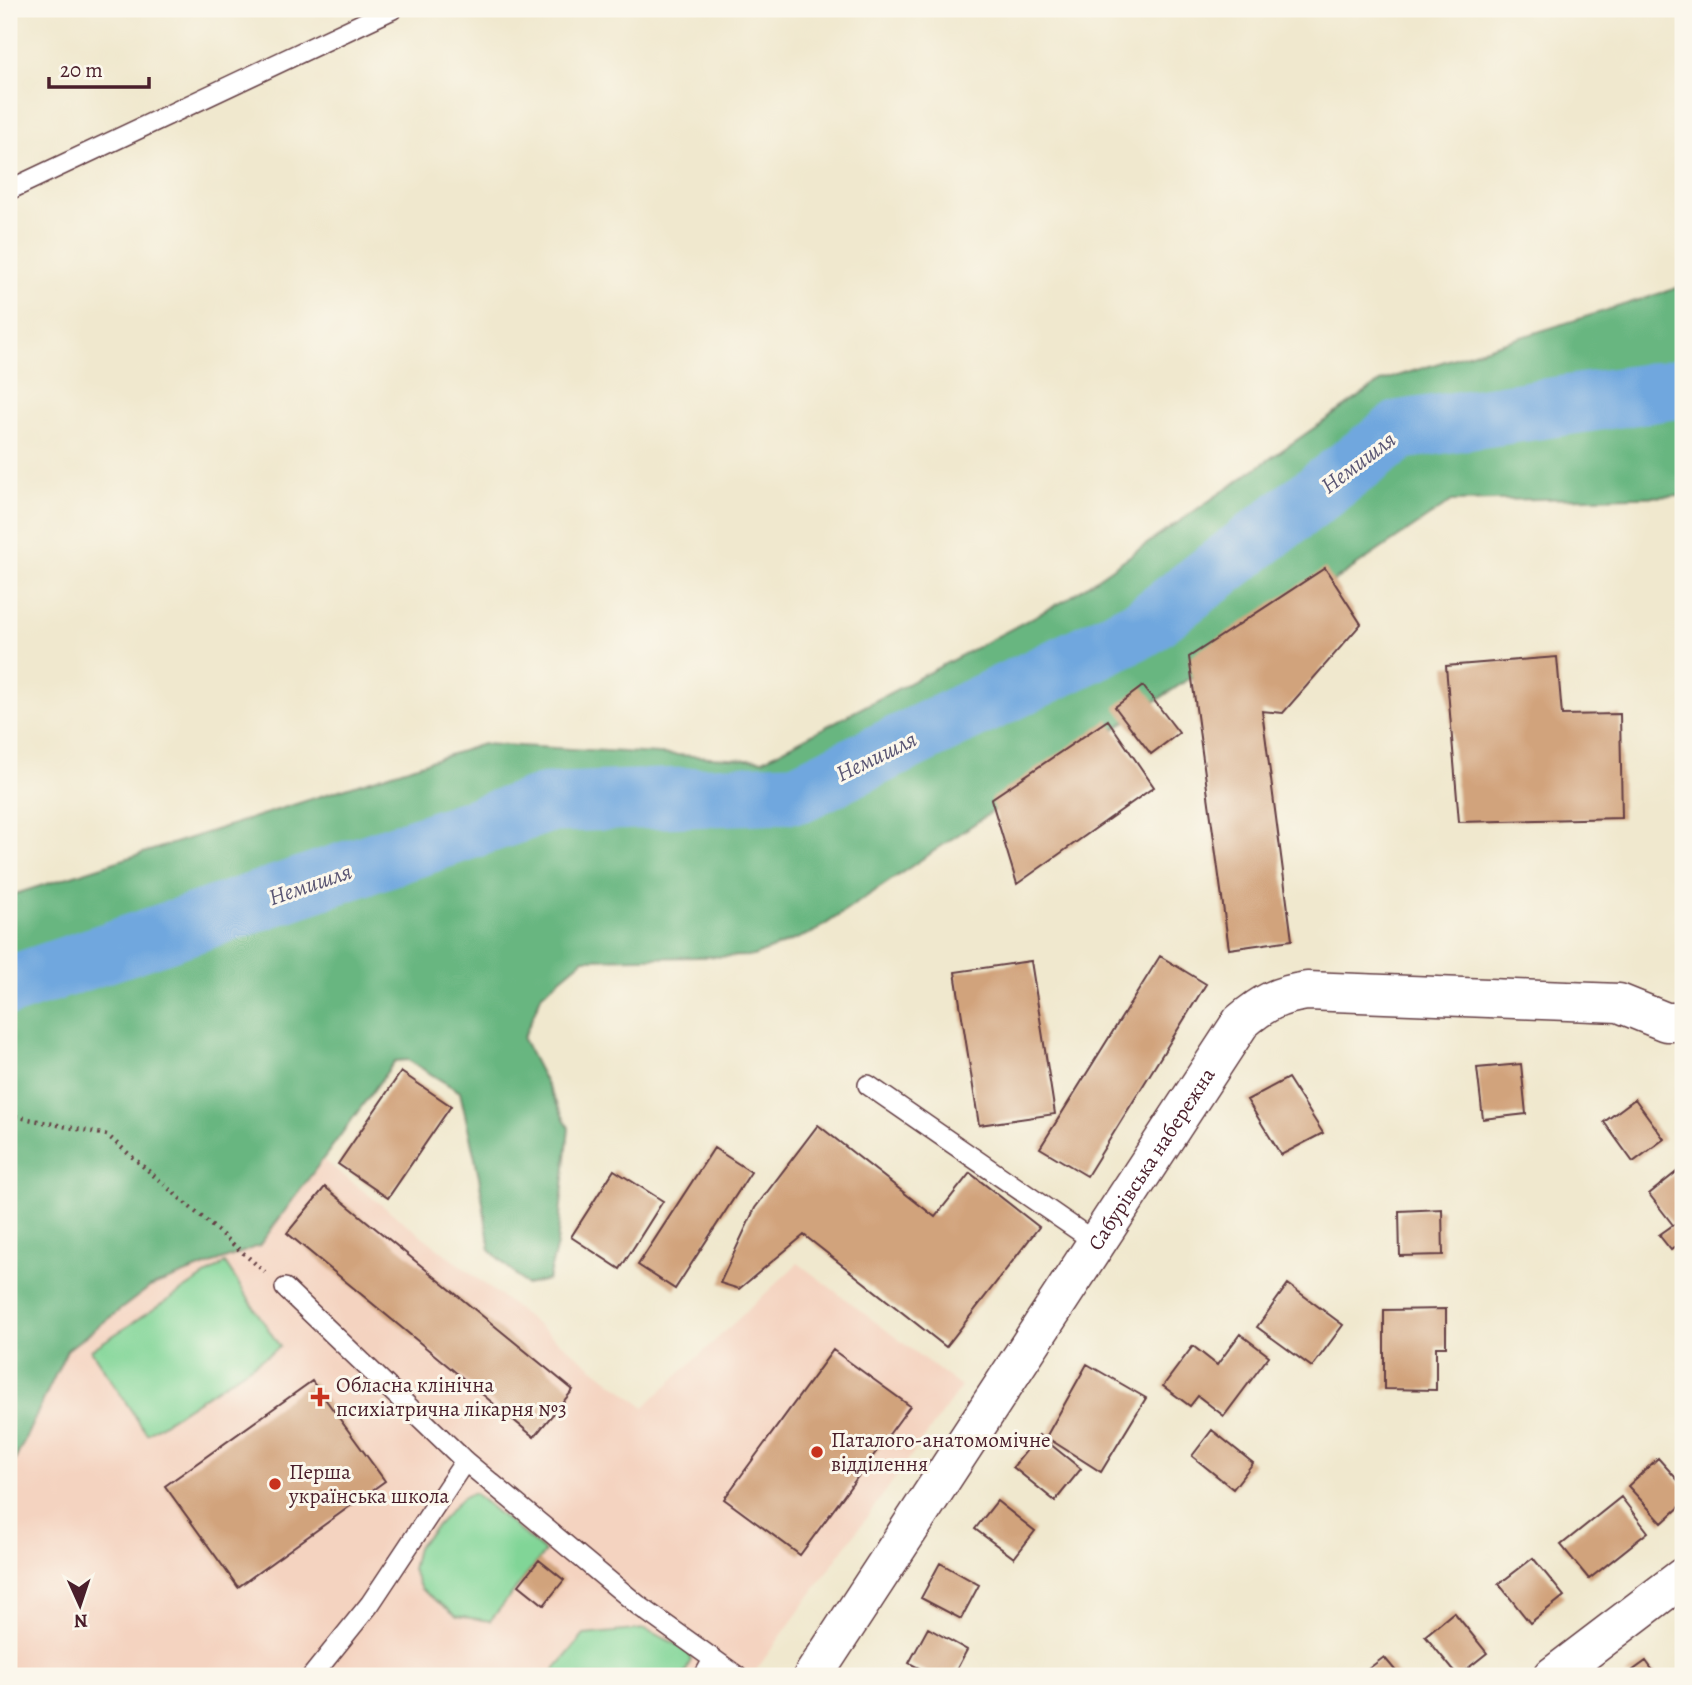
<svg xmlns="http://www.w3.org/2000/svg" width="1692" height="1685" viewBox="0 0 1692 1685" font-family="Alegreya,serif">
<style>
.built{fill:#f4d3c0}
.green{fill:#81d597;stroke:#667a61;stroke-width:2}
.forest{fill:#68b680;stroke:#596a56;stroke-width:2}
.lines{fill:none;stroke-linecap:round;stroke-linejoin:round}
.river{stroke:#6fa7de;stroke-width:60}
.building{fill:#d1a37c}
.service-casing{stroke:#633d43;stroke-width:22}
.minor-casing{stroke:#633d43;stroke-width:41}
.path{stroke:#633d43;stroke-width:4.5;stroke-dasharray:2 5;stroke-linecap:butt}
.service{stroke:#fff;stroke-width:19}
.minor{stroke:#fff;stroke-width:38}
.poi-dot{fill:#c8321e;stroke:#fbf7ec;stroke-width:2.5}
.labels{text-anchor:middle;stroke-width:6;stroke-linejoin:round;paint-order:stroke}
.street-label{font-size:21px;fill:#4a1f2b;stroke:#fbf7ec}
.poi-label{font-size:21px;fill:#4a1f2b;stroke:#fbf7ec;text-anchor:start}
.water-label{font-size:23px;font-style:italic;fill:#595573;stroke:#fbf7ec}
</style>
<rect width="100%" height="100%" fill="#fbf7ec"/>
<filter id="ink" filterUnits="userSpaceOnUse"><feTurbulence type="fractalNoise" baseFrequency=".0143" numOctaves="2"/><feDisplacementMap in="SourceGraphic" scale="14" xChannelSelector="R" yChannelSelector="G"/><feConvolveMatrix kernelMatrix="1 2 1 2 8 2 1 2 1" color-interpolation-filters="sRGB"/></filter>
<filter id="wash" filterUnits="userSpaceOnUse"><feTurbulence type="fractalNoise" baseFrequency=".00686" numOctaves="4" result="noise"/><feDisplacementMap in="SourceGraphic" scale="28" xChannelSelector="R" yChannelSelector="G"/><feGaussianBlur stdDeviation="1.57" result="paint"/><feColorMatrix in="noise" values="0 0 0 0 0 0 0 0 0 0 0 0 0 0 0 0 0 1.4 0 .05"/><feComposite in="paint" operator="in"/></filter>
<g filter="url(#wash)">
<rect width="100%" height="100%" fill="#f0e8ce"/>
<!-- built -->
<path class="built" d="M9,1101L321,1158L644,1407L798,1263L961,1387L752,1676H9Z"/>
<!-- green -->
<path class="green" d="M225,1263L280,1347L147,1434L91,1350Z
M474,1493L545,1552L490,1621L457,1616L421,1589L412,1570L417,1547L463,1497Z
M645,1629L689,1650L691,1660L684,1676H549L584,1635Z"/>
<!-- forest -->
<path class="forest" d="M1683,286V496L1452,501L814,932L753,956L584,959L542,994L523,1039L569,1128L557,1244L548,1280L526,1285L490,1250L479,1176L460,1092L408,1060L395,1061L259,1246L150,1287L67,1350L9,1473V896L483,744L763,760L1066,600L1382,381Z"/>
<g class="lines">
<!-- river -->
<path class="river" d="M9,986L547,803L799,793L1143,627L1400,430L1683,388"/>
</g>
<g id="blocks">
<!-- building -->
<path class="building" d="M1325,568L1361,624L1283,713L1262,711L1292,940L1229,949L1189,657Z
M1557,657L1562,715L1620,714L1622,818L1459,822L1446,666Z
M1143,686L1179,733L1151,754L1115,707Z
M1108,720L1154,787L1017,884L991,799Z
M1160,956L1206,984L1087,1176L1040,1148Z
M1031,961L1055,1114L979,1125L955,972Z
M1521,1064L1526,1114L1483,1119L1477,1068Z
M401,1072L451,1106L388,1198L338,1164Z
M1288,1078L1323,1133L1281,1155L1247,1100Z
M1635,1099L1664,1139L1633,1162L1604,1122Z
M818,1125L935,1217L970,1173L1039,1227L946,1347L804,1235L739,1289L720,1283L755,1208Z
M714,1148L751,1172L675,1289L638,1265Z
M614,1170L663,1201L620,1269L571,1237Z
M1679,1170L1683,1175V1241L1671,1250L1659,1235L1673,1225L1649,1194Z
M325,1187L573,1390L534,1437L287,1233Z
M1442,1209L1443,1255L1400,1256L1399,1211Z
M1288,1284L1343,1325L1312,1367L1257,1327Z
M1446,1309V1347H1436V1390L1384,1389V1310Z
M1240,1334L1269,1356L1224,1416L1198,1396L1190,1406L1163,1386L1193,1346L1217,1365Z
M833,1350L910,1406L800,1555L724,1499Z
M1087,1364L1146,1398L1101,1472L1046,1437Z
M312,1381L385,1481L238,1587L165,1486Z
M1212,1430L1253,1463L1233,1489L1192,1456Z
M1039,1435L1081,1469L1055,1501L1013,1467Z
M1658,1458L1683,1486V1504L1662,1523L1628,1486Z
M1621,1497L1648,1532L1589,1579L1561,1545Z
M997,1501L1035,1531L1014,1558L975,1529Z
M1533,1558L1564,1596L1530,1623L1499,1584Z
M539,1560L564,1580L544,1605L519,1585Z
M940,1563L979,1585L961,1619L921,1598Z
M1454,1612L1487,1653L1458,1676L1425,1636Z
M928,1628L967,1650L953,1676H934L909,1663Z
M1384,1657L1400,1676H1359Z
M1646,1661L1657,1676H1625Z"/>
</g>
</g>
<g filter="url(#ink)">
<use href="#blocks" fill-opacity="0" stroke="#633d43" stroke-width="2"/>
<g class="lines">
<!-- service casing -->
<g class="service-casing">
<path id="service" d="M9,190L393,9
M868,1085L1095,1242
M285,1288L465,1461L638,1605L737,1676
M312,1676L370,1604L465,1461
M704,1676L713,1660"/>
</g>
<!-- minor casing -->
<g class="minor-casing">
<g id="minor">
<path id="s1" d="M813,1676L1241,1022C1263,1003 1278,995 1307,991L1619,1003L1666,1022H1683"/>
<path d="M1553,1676L1683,1577"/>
</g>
</g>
<!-- path -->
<path class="path" d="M9,1115L107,1135L265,1272"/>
<!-- service -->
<use href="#service" class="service"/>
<!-- minor -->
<use href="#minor" class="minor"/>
</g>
</g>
<!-- markers -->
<g class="poi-dot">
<path d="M316.5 1386.5h7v7h7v7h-7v7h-7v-7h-7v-7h7z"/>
<circle cx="817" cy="1452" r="7"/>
<circle cx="275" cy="1484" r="7"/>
</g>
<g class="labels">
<!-- street labels -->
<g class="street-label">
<text dy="7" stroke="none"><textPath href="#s1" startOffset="618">Сабурівська набережна</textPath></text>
</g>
<!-- poi labels -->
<g class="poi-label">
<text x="336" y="1392">Обласна клінічна<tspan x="336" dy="24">психіатрична лікарня №3</tspan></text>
<text x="831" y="1447">Паталого-анатомомічне<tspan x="831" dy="24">відділення</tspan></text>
<text x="289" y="1479">Перша<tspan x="289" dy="24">українська школа</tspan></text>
</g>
<!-- water labels -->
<g class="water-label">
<text transform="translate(1358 462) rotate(-37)" y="8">Немишля</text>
<text transform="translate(876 756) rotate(-26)" y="8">Немишля</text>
<text transform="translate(310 884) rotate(-19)" y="8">Немишля</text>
</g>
</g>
<!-- margin -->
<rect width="1692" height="1685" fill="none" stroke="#fbf7ec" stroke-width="35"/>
<!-- north arrow -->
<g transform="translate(80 1605) rotate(177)" stroke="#fbf7ec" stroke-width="5" paint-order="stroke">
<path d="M0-5L12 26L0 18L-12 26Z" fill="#4a1f2b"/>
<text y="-10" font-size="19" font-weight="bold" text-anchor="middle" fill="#4a1f2b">N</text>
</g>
<!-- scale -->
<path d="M49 77v10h100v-10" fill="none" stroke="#4a1f2b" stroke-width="3.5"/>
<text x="60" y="77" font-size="21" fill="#4a1f2b" stroke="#fbf7ec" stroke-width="5" paint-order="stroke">20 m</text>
</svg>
